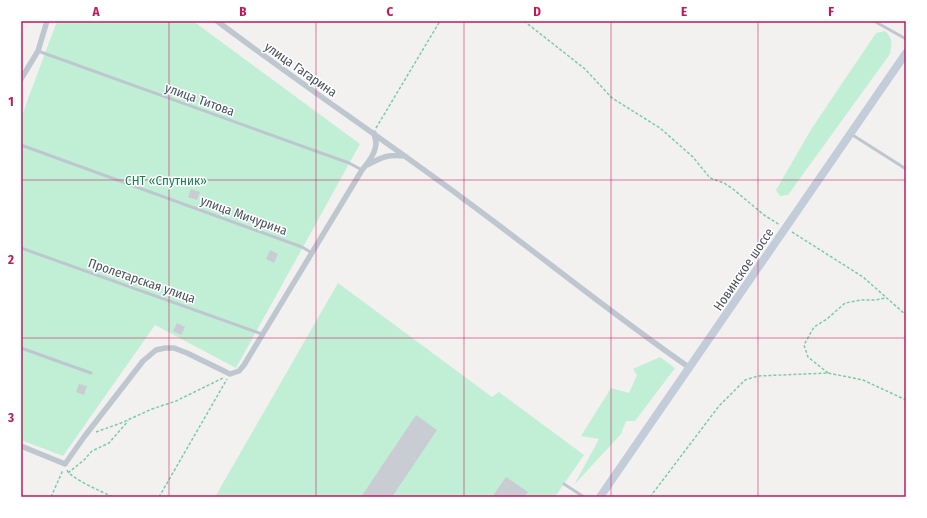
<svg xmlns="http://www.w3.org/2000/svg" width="927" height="518" viewBox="0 0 927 518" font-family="'Fira Sans Condensed',sans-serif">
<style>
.green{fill:#c0efd5}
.building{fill:#caccd3}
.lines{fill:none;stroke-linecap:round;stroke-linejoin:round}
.path{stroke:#78cda9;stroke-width:1.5;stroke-dasharray:3 2;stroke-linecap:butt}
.lane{stroke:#bec7cf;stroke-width:3}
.street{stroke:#bec7cf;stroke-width:5.5}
.secondary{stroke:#c3ccd9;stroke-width:8}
.grid{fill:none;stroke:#c2185b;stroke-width:1;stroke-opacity:0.55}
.labels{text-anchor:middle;stroke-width:3;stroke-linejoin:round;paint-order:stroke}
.street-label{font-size:13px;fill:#48525e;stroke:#fff}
.park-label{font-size:13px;fill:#188053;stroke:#fff}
.neatline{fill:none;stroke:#c2185b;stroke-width:1.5}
.grid-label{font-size:13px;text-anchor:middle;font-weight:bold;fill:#c2185b}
</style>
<rect width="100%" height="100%" fill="#f3f0f0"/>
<!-- green -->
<path class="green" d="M57,21H193L360,144L236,368L155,325L63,456L21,440V118Z
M885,31C893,39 892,43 890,54L788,195L780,196L776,190L812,128L876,33Z
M338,283L492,397L499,392L584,455L555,497H215Z
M660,357L675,368L635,421H626L621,434L574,485L599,439L581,436L611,388L629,393L637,375L633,369Z"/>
<!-- building -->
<path class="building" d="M191,189L200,192L197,200L188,197Z
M270,250L278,254L274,263L266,259Z
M177,323L185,327L181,335L173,331Z
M79,384L87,386L84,395L76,392Z
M416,415L437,430L392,497H361Z
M506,477L528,492L524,497H492Z"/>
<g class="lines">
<!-- path -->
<path class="path" d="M524,21L585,69L612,98L660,128L693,157L710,178L724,183L733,189L764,215L780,225
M376,128L440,21
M792,232L863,277L906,315
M828,373L808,357L804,345L814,327L827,319L845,303L861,300H875L886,298
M96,432L121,423L152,409L176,401L223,378
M67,470C71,479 103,492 113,497
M68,473L84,460L92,451L109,443L128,421
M51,497L63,470
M159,497L227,379
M650,497L719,406L745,380L758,376L828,373L863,380L906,400"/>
<!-- lane -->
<path class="lane" d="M874,21L906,39
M38,51L349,163L362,170
M851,134L906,169
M21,145L302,247L312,253
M21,248L262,334
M21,348L91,373
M564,484L584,497"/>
<!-- street -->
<path class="street" d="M217,21C298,82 383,139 465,200C540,255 613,315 690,368
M21,79L38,51L47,21
M367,165C382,157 388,154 405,156
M21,446L65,464L84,437L143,361L156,350L165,348H174L187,353L230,374L239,371L244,365L362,170C368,163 376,153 376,143C376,140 374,136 374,133"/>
<!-- secondary -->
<path class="secondary" d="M600,497L906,53"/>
</g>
<!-- grid -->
<path class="grid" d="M169,21V497M316,21V497M464,21V497M611,21V497M758,21V497M21,180H906M21,338H906"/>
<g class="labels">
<!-- street labels -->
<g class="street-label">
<text transform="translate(301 69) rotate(35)" y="5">улица Гагарина</text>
<text transform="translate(200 99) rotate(20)" y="5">улица Титова</text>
<text transform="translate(244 215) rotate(20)" y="5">улица Мичурина</text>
<text transform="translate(743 269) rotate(-56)" y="5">Новинское шоссе</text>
<text transform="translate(142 280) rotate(19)" y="5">Пролетарская улица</text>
</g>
<!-- park labels -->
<g class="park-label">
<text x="166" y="185">СНТ «Спутник»</text>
</g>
</g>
<!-- border -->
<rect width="927" height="518" fill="none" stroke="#ffffff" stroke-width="44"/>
<rect x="22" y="22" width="883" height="474" class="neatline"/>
<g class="grid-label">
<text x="96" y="16">A</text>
<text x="243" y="16">B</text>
<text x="390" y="16">C</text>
<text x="537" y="16">D</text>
<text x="684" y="16">E</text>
<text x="831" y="16">F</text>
<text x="11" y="106">1</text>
<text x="11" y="264">2</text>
<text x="11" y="422">3</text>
</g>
</svg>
